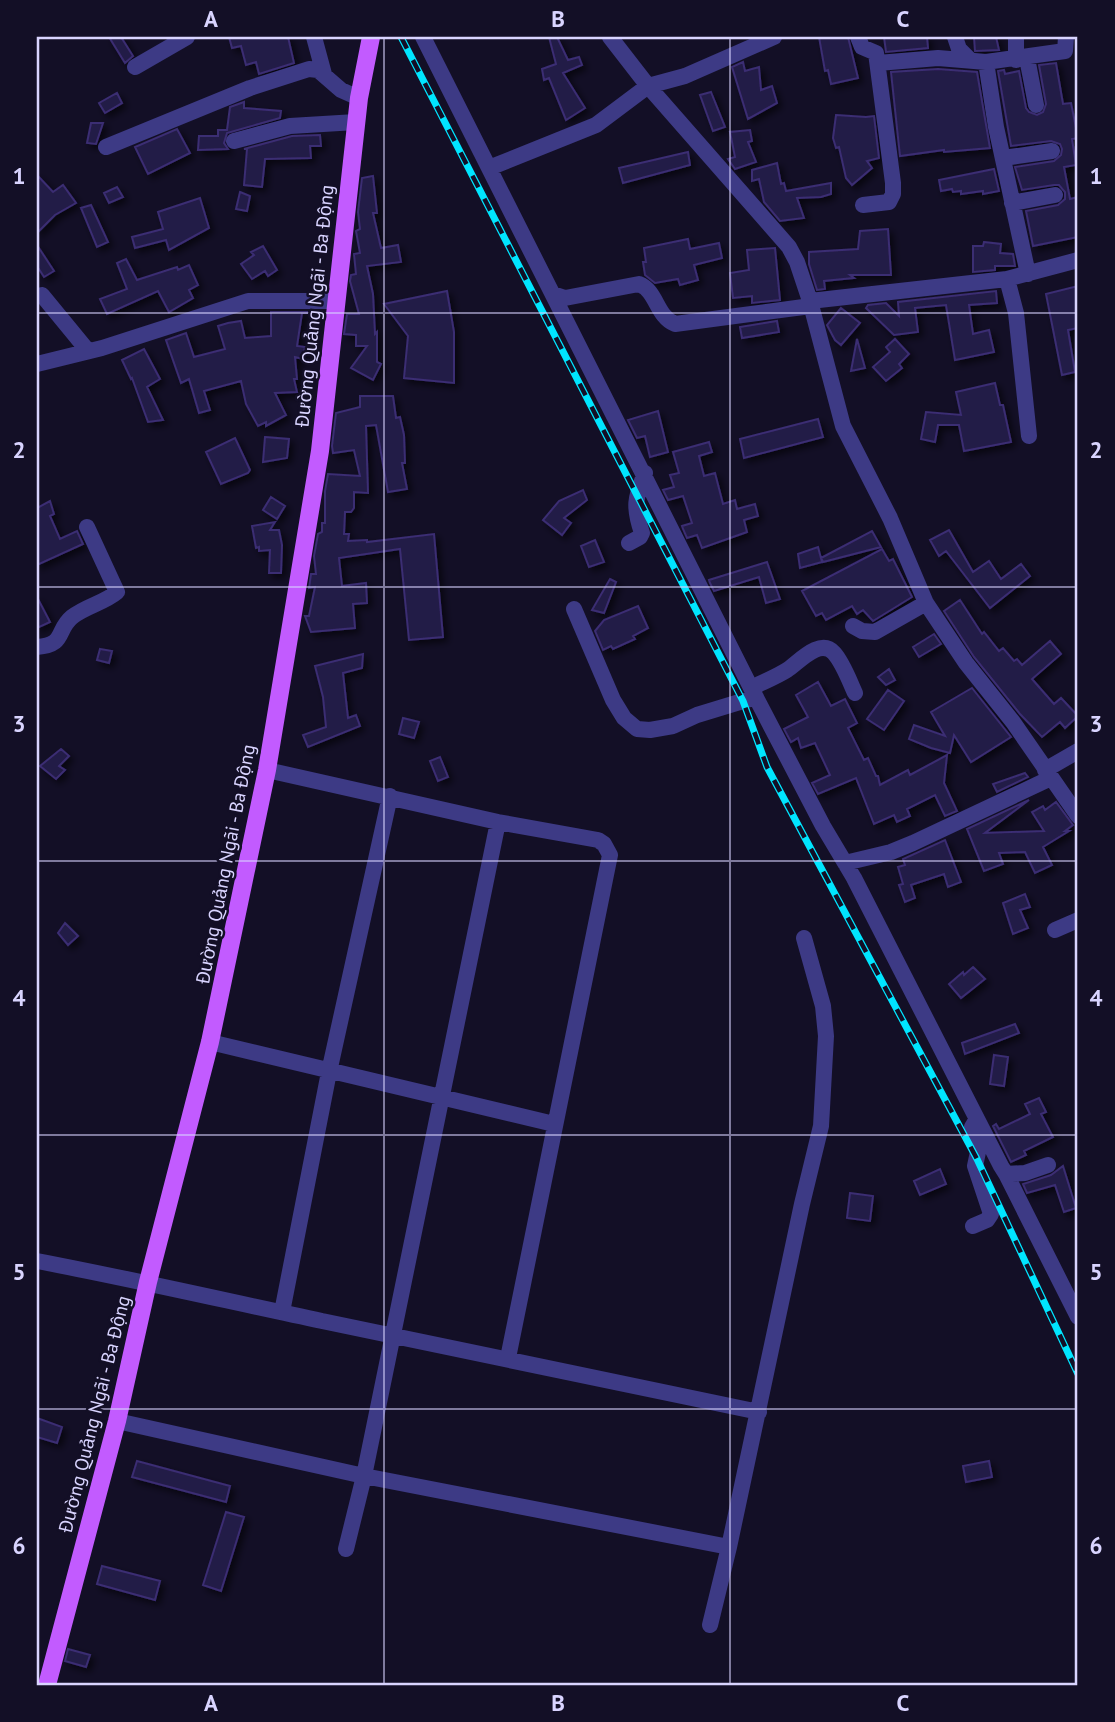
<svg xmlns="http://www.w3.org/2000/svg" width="1115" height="1722" viewBox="0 0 1115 1722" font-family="'PT Sans',sans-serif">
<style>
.building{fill:#241b47;stroke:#3b2d73;stroke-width:2;filter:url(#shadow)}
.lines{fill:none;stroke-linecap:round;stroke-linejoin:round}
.minor{stroke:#3d3a85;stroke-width:16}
.major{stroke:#c25bff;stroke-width:18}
.rail-casing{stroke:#00e5ff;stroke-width:7}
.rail{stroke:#130f26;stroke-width:4.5;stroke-dasharray:13;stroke-linecap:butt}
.grid{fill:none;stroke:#d9d4ff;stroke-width:2;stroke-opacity:0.55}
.labels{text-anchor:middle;stroke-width:5;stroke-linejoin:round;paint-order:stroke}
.street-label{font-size:19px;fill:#d9d4ff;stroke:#130f26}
.neatline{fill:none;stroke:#d9d4ff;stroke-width:2.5}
.grid-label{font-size:23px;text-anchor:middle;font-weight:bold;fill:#d9d4ff}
</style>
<defs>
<filter id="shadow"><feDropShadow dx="4" dy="4" stdDeviation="3.5" flood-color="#0009"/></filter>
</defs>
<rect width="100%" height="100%" fill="#130f26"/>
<!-- building -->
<path class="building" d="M109,37H121L133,56L125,63Z
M229,37H288L294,63L259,74L256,62L246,65L241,46L232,48Z
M549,37H557L568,60L579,57L582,65L563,73L585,108L566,120L549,78L544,80L542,69L556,64Z
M819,37H848L858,78L831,84L828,70L825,71Z
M884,37H927L928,48L886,52Z
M974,37H996L999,50L975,51Z
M743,62L745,71L759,67L761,90L772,86L777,103L748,119L732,67Z
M1056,63L1063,104L1071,103L1078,138L1072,139L1076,165L1064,167L1070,199L1078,197V237L1033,246L1026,211L1058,205L1065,199V192L1059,185H1054L1022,190L1015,167L1054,161L1061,155L1062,149L1060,144L1051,141L1011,146L998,71L1004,70L1005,74L1019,71L1026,108L1029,112L1037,115L1043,112L1046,104L1039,65Z
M938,69L977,72L990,148L944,152V150L900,156L891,72Z
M711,92L725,127L713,131L700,95Z
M117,93L122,103L105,113L99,103Z
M244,102V108L281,111L280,118L227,133L224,143L228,149L198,150L199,136H218V130H227L230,107Z
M836,115L866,117L874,116L879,158L867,161L872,168L852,185L846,178L839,147L836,148L833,138Z
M91,123H103L96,144L87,143Z
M177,129L190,153L148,174L135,147Z
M750,130L752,141L748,142L756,162L735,169L728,159L735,157L730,132Z
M320,135L321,146H310L311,158L265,159L262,187L244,185L247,149H244L292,136Z
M688,152L690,165L623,183L619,168Z
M777,163L781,184L784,183L786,191L831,183V194L821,197L797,198L804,218L780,221L764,202L759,179L752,181V170Z
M994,169L999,191L983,194V191L961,194V191L953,192L952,189L941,191L939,180Z
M37,175L53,192L63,185L76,203L55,215L37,233Z
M373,176L377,213H373L381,248L398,245L401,262L367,266L373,294L375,334L377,332V362L381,364L373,380L351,368L367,346H356V335L344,334L347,314H359L350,281L351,275L356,274L354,254L360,253L356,231L360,229L358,212L362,178Z
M117,187L123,197L109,203L104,193Z
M240,192L250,196L247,211L236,209Z
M200,198L209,228L169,250L166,240L135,248L132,237L163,229L158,212Z
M91,205L108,242L97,247L81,208Z
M888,229L891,275H850L854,278L824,281L825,289L817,290L809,264V252L858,249L860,231Z
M688,239L690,249L719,243L722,258L694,265L698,280L680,285L678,279L655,283L645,275L643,262H646L644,248Z
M984,242L1001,244L1000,253L1013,254L1015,266H995V270L973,272V246H983Z
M37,245L54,271L44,277L37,266Z
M263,246L277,270L268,276L265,271L252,279L241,264L254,255L251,252Z
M775,248L780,300L752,303V296L733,298L730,273L749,270L747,250Z
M126,259L137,280L177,267L178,270L189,265L198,285L189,290L193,298L169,312L158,291L107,314L100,299L127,289L117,263Z
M1078,286V328L1068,330L1075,372L1062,375L1046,294Z
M447,291L454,332V383L404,378L408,336L384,304Z
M996,291L997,303L969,305L973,334L989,330L994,352L955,360L946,305L915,308L918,332L894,335L866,308L868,305L886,303L899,316L898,302Z
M841,308L860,323L841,345L835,340L827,325Z
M271,312H307V313H302L297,346L305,347L303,359L295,357L297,379H294L297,392L275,393L286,415L266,426V422L258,426L246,404L241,381L204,391L210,410L199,413L189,379L181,383L166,340L186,333L194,357L225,349L218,326L228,323L241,321L245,338L271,336Z
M777,321L779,332L742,338L740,327Z
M857,339L865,368L851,371Z
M895,339L909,354L899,364L902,368L886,381L873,367L890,352L886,347Z
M144,349L160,379L147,387L163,420L148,422L132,378L131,379L122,360Z
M995,383L1000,405H1003L1011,442L964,451L959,425H938L935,442L921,439L926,412L961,415L956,392Z
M360,396H393L396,418L400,417L404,435L405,463H402L407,489L388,492L376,425L366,426L368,493L354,492V508L351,512H345L344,534H349L348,541L367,540V542L434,534L443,637L409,640L400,549L339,558L342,586L366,583L367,603L353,604L355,628L311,632L305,616H309L315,587L309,588L311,574H316L314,556L318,534L322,532V523H325V491L328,474L360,476L354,450L333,453L332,446L336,413L360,407Z
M658,411L668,452L650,457L645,436L637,438L628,420Z
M818,419L823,437L744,458L740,439Z
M265,437L289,439L287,458L263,462Z
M235,438L250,470L248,473L221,484L206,452Z
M709,442L712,452L699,456L704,476L715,473L723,504L735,500L737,509L755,504L758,516L744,520L747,532L702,548L697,535L687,538L683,529L682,526L692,523L683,496L668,500L663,490L674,487L670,475L679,473L673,452Z
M583,490L587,500L564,518L571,523L562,535L543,520L559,501Z
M271,497L285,506L277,519L263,510Z
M50,501L54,514L50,516L60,539L77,531L83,544L37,565V508Z
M275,522L270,530H279L282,545L281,573H269L270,550L259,551V547L256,548L252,526Z
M949,530L973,572L989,561L1001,579L1021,564L1030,576L990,608L946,551L939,556L930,540Z
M872,531L881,547L823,562L821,558Z
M595,540L604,562L589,567L581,546Z
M818,547L822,562L800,568L798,554Z
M882,549L889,561L893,559L912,597L873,621L863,610L857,614L852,606L826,620L822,613L816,616L802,591Z
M767,562L780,599L766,603L759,577L714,591L710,583L709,580Z
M610,579L616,582L604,613L592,610Z
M37,597L50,622L37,628Z
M960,600L982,634L984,632L999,651L1003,648L1014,661L1017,659L1022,665L1050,641L1061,654L1032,679L1054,704L1061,698L1078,716L1065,728L1060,722L1042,737L1020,714L974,657L944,611Z
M638,606L648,628L633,636L635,639L613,649L611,646L603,650L595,631L604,620Z
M934,634L941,644L919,657L913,647Z
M100,649L112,651L109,663L97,660Z
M363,654L362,668L343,673L348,718L356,715L360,726L308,747L303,735L326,727L323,697L315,666Z
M889,669L895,680L886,685L878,677Z
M818,682L831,706L845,699L857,723L848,728L864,760L868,758L876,776H878L880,785L908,770L910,775L947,755L944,783L957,811L945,816L935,795L907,809L910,816L897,822L894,815L874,824L856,778L818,794L812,783L830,775L815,743L801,748L798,738L791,742L784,729L808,717L796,695Z
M972,688L1011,737L971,762L954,735L950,753L931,748L909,739L914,725L945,736L931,712Z
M888,690L904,701L884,730L867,719Z
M403,718L419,722L414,738L399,734Z
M61,749L69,756L59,766L65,770L56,779L40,766Z
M440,757L448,777L438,781L430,761Z
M1025,773L1028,777L997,792L993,784Z
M1029,800L985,833L1044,831L1032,812L1043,806L1045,810L1056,802L1073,825L1065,831H1069L1043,847L1052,865L1035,873L1025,852L999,853L1003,864L984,871L967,829Z
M945,840L961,882L948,887L944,874L911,885L915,898L905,902L899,885L903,884L898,867L905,865L903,859Z
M1025,894L1030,907L1020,910L1028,928L1013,934L1003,903Z
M65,923L78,936L68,945L58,933Z
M973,967L985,979L961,998L949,984L963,972L964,975Z
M1015,1024L1019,1033L965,1054L962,1043Z
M994,1055L1008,1057L1004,1086L990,1084Z
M1039,1098L1046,1112L1041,1114L1053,1137L1024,1151L1026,1155L1011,1162L993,1126L996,1124L999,1129L1030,1114L1025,1104Z
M1063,1166L1076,1208L1064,1212L1055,1185L1027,1193L1023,1184L1051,1175Z
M940,1169L946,1184L920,1195L914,1181Z
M850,1193L873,1196L870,1221L847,1218Z
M37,1418L62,1427L57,1443L37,1437Z
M137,1461L230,1486L226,1502L132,1477Z
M989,1461L992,1477L966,1482L963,1466Z
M226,1512L244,1517L221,1591L203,1585Z
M102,1566L160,1581L155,1600L97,1584Z
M68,1649L90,1655L86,1667L65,1661Z"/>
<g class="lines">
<!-- minor -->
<path class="minor" d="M314,37L324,74
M423,37L751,688L823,826L854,878L1001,1166L1006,1174L1025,1173L1048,1165
M610,37L648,86L789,247L797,262L810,301L843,426L890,518L926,603L966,663L1013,722L1078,816
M858,37L862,47L876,53L893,183V194L889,202L863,205
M955,37L959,49L971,61
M1027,58L1036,105
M1016,60V37
M986,62L996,127L1028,274
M878,63L938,58L986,62L1065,51L1066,37
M135,67L187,37
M234,141L290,126L356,122
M106,147L250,88L309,69L318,70L341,90L359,98
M1004,158L1052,151
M489,168L596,125L648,86L685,76L774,37
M1012,203L1055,195
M1007,279L1016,313L1029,436
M553,294L565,298L639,284C657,291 656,316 675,324L811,306
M42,295L88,351
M810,301L1007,279L1078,260
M37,364L102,348L248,301H336
M629,543L640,537L642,533C633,507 635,498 645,473
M574,609L613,700L624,718L637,729L650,730L673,726L697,715L756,697
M853,626L862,631L875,632L926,603
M37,647C66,645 56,630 72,617C86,606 104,603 117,592L87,527
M751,688C763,682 776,677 787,670C798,663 820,637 834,653C843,663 849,680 855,693
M267,770L498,822L598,840L604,844L610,855L508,1358
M1045,770L1078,751
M845,863L891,852L913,843L1051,778
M1055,930L1078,920
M210,1042L554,1124
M1006,1174L1078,1317
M973,1226L987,1220L991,1214L975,1166L978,1152L972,1127L977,1119
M37,1261C132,1279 227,1301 322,1321C468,1351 614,1381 759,1412
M282,1312L329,1072L390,796
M117,1421L364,1476L729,1547
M346,1549L364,1476L498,822
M710,1625L729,1547L802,1204L821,1126L826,1036L823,1006L804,938"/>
<!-- major -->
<path class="major" d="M47,1685L117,1421L148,1282L210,1042L267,770L320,451L359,98L371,37"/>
<!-- rail casing -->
<g class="rail-casing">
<path id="rail" d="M401,37L743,701L767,767L977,1159L1078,1374"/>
</g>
<!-- rail -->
<use href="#rail" class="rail"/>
</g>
<!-- grid -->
<path class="grid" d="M384,37V1685M730,37V1685M37,313H1078M37,587H1078M37,861H1078M37,1135H1078M37,1409H1078"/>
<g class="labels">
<!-- street labels -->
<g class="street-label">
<text transform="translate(314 306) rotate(-84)" y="7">Đường Quảng Ngãi - Ba Động</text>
<text transform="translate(225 864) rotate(-79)" y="7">Đường Quảng Ngãi - Ba Động</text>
<text transform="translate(94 1414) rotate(-76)" y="7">Đường Quảng Ngãi - Ba Động</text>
</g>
</g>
<!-- border -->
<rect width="1115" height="1722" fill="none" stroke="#130f26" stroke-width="77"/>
<rect x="38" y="38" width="1038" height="1646" class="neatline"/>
<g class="grid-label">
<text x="211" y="27">A</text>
<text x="558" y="27">B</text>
<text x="903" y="27">C</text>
<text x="19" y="184">1</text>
<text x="1096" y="184">1</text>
<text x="19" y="458">2</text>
<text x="1096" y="458">2</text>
<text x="19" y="732">3</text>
<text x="1096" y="732">3</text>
<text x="19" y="1006">4</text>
<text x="1096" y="1006">4</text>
<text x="19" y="1280">5</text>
<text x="1096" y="1280">5</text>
<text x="19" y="1554">6</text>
<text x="1096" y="1554">6</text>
<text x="211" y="1711">A</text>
<text x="558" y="1711">B</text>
<text x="903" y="1711">C</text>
</g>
</svg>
